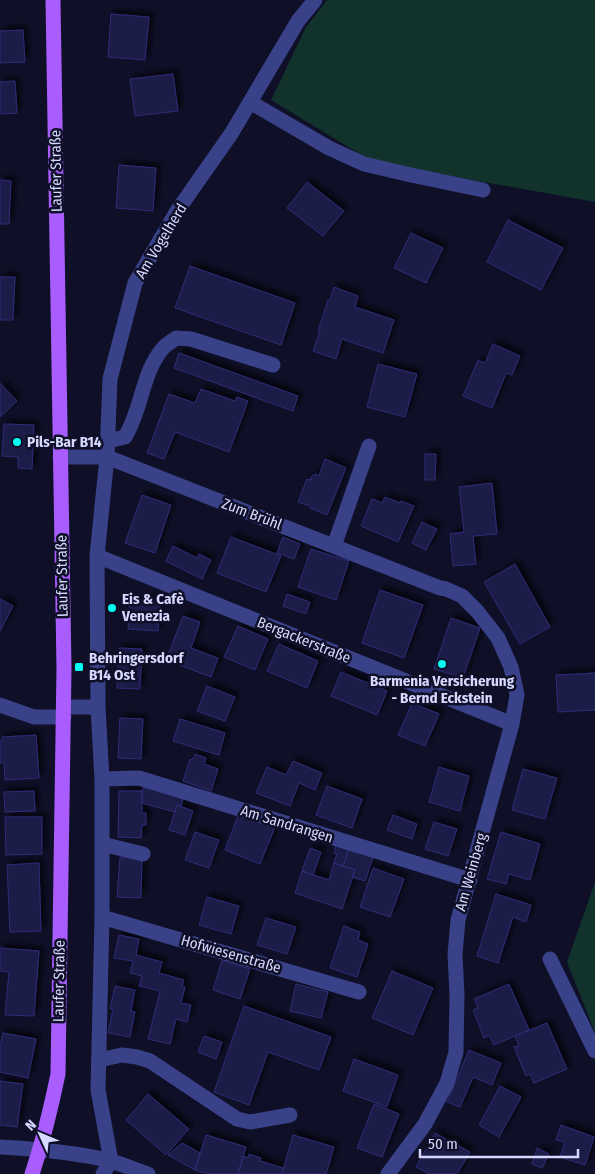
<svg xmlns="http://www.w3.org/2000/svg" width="595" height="1174" viewBox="0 0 595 1174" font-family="'Fira Sans Condensed',sans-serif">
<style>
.green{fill:#12322c}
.building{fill:#1d1b49;stroke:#2f2c76;filter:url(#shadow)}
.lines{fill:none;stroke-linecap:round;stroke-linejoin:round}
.minor{stroke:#394288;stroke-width:15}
.major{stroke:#a95dff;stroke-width:15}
.poi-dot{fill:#02fff1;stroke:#0f0f28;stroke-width:2}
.labels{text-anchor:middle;stroke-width:5;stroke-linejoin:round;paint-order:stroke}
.street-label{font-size:15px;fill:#d6d8ff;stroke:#0f0f28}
.poi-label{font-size:15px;font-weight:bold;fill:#d6d8ff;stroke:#0f0f28;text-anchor:start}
</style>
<defs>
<filter id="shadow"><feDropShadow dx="4.5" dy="-4.5" stdDeviation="2.5" flood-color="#0009"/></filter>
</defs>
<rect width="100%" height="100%" fill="#0f0f28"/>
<!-- green -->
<path class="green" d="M327,0H595V202L373,162L271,100L306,27Z
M595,882V1033L567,962Z"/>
<!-- building -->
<path class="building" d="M111,14L149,17L145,60L108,57Z
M23,30L25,62L0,63V31Z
M173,74L178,111L135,116L130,79Z
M15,81L17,113L0,114V82Z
M119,165L156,168L153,211L116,208Z
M0,180L11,181L9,224H0Z
M307,182L344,211L323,236L287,208Z
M508,220L563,248L541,290L487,262Z
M411,233L443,248L426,283L394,268Z
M190,266L295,303L281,345L175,308Z
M0,277H15L13,320H0Z
M334,287L358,296L355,307L394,320L383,353L342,339L336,359L313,351L320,331H318L328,300H330Z
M493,344L520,356L512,375L506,373L492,408L463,396L478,360L485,363Z
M179,353L298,396L293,411L174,368Z
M378,364L417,374L405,417L367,407Z
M0,383L17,401L0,417Z
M201,389L235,401L237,397L248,401L229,452L175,432L164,459L147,453L169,394L195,403Z
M4,424L34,425L32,469L18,468V457L2,456Z
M425,454H436L435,480H425Z
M325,459L346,468L327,515L310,508V506L298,502L307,479L311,480V477L313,475L316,474L319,476Z
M492,483L497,534L473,536L476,564L453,566L450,534L464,532L459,487Z
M142,495L171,505L155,553L125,543Z
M385,497L400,503L401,501L414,506L398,542L361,526L372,499L382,503Z
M422,522L437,529L426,550L412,543Z
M231,537L281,556L266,592L217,573Z
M283,537L300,544L294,559L277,553Z
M173,546L197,558L199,554L211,560L202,579L166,561Z
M311,549L349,561L336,600L298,587Z
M515,564L550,627L520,644L484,582Z
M380,590L423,605L404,658L362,643Z
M287,594L310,602L306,614L283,606Z
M0,599L13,606L0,631Z
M130,600L160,601L158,631L128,629Z
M183,616L200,622L191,648L218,658L211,677L166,660Z
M451,618L480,628L463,678L434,669Z
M238,626L268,639L255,670L224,657Z
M279,644L318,661L307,688L267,671Z
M119,648L142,649L140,689L117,688Z
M341,672L387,691L377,715L331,696Z
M595,673V710L558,712L556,675Z
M207,686L235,697L225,721L197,711Z
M412,703L439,714L425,746L398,735Z
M120,718L143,719L141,759L118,758Z
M180,719L225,733L219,755L173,741Z
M36,735L39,778L5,780L4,763H0V741H2V737Z
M195,754L206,758L204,764L218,769L211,791L183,781L190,759L192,760Z
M293,761L322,773L315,790L299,783L290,806L256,793L267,767L286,775Z
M439,767L469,776L460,811L429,802Z
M523,769L557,778L545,819L512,810Z
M145,785L184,796L181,807L177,805L175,812L142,803V791Z
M327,786L362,799L352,828L316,815Z
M34,791L35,811L5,812L4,792Z
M119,791H142V813H146V825H142L141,838L118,837Z
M177,805L193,811L185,835L169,830Z
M239,813L275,827L260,864L225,850Z
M393,815L417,824L412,839L387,830Z
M5,817H42V854L6,855Z
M434,822L457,829L448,856L425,849Z
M195,832L219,840L209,868L185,860Z
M501,832L540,844L530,880L509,874L506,884L487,879Z
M337,842L350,846L343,866L334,863L337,854L334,853Z
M350,846L374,855L365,881L352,877L355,870L343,866Z
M310,848L321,852L313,875L302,871Z
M120,857L142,858L141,898L117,897Z
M39,863L41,931L10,932L7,865Z
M334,863L355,870L342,909L295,893L302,871L329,880Z
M373,868L404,879L390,917L360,907Z
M496,894L531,905L526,922L513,917L498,963L477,956Z
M207,897L239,906L231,934L199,925Z
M266,918L296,927L287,954L257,945Z
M344,926L360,932L358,940L368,944L357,977L330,968Z
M119,935L139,939L136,955L162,962L159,973L184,980L182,987H185L181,1003L191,1005L187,1022L176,1019L170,1044L148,1039L160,991L139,986L142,976L130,973L133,961L114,958Z
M0,948L39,951L34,1016L5,1015L9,972L0,971Z
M222,960L250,969L240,999L213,990Z
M392,971L433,988L413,1035L372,1018Z
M296,984L328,992L321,1018L290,1011Z
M509,984L529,1030L494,1045L489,1035L484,1038L473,1010L478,1008L474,999Z
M115,986L135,990L131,1011L135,1012L130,1037L108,1033L113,1009H110Z
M244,1006L331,1037L319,1070L268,1052L249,1105L214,1092Z
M547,1023L567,1069L534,1083L530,1074L526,1076L514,1047L519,1046L515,1036Z
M3,1033L36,1039L28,1078L0,1072V1047Z
M204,1036L222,1042L216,1059L198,1052Z
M469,1050L501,1063L492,1085L473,1077L460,1107L447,1102Z
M354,1059L398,1075L387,1107L343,1091Z
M0,1081L23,1084L17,1127L0,1125Z
M500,1086L521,1097L499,1137L479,1125Z
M148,1094L189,1129L166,1155L126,1120Z
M374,1104L399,1114L382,1157L357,1148Z
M561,1125L594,1137L585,1165L560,1157L565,1142L556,1140Z
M435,1133L470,1152L457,1174H429L416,1167Z
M206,1135L246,1147L238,1174H208L195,1170Z
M293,1135L334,1147L326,1174H282Z
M182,1143L200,1153L195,1170L168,1155Z
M537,1148L549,1154L542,1168L532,1164Z
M249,1154L261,1158L260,1161L283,1168L282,1174H238L243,1156L248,1158Z"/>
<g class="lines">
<!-- minor -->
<path class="minor" d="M250,102L329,148L364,164L411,175L483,190
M108,441L125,437C142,410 142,371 164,347C167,344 172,341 176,338L191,339L273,365
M60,457H107L440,588L446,589L462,596L477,611L498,638L511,667L517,695L512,724L458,920L455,954L457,995L456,1052L447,1083L425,1124L388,1174
M334,546L369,446
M97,556L512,724
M0,705L34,717H64
M64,707H98
M102,779L139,778L470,880
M102,844L143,854
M102,917L359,992
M550,959L595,1051
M99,1060L122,1055L137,1057L150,1061L237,1119L250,1122L290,1115
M0,1147C37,1149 75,1152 111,1161C124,1165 136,1170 148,1174
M103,1174L111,1161L98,1090L102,917V779L98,707L97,556L107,457L110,379L135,283L177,211L231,134L298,21L315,0"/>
<!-- major -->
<path class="major" d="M32,1174C43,1141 51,1108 58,1074L64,668L53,0"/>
</g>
<!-- markers -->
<g class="poi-dot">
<circle cx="17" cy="442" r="5"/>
<circle cx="112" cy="608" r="5"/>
<circle cx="442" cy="664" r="5"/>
<rect x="74" y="662" width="10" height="10" rx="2.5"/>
</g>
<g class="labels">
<!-- street labels -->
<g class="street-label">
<text transform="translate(56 171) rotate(-91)" y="5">Laufer Straße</text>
<text transform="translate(161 241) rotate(-59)" y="5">Am Vogelherd</text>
<text transform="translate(252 514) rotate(21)" y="5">Zum Brühl</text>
<text transform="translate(62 576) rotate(-91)" y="5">Laufer Straße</text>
<text transform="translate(304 640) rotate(22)" y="5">Bergackerstraße</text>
<text transform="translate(287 824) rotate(17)" y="5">Am Sandrangen</text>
<text transform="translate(471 872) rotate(-74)" y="5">Am Weinberg</text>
<text transform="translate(231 954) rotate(16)" y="5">Hofwiesenstraße</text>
<text transform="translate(59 981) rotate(-89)" y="5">Laufer Straße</text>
</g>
<!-- poi labels -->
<g class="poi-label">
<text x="27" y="447">Pils-Bar B14</text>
<text x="122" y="604">Eis &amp; Cafè<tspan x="122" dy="17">Venezia</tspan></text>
<text x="89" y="663">Behringersdorf<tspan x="89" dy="17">B14 Ost</tspan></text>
<text x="442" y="686" text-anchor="middle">Barmenia Versicherung<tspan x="442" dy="17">- Bernd Eckstein</tspan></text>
</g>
</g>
<!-- north arrow -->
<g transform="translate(40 1134) rotate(314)" stroke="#0f0f28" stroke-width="4" paint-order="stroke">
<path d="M0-4L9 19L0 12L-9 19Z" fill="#d6d8ff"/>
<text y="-8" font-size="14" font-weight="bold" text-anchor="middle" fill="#d6d8ff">N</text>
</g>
<!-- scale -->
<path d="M420 1149v8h158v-8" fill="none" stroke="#d6d8ff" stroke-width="2.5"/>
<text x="428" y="1149" font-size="15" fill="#d6d8ff" stroke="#0f0f28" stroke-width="4" paint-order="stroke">50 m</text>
</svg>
